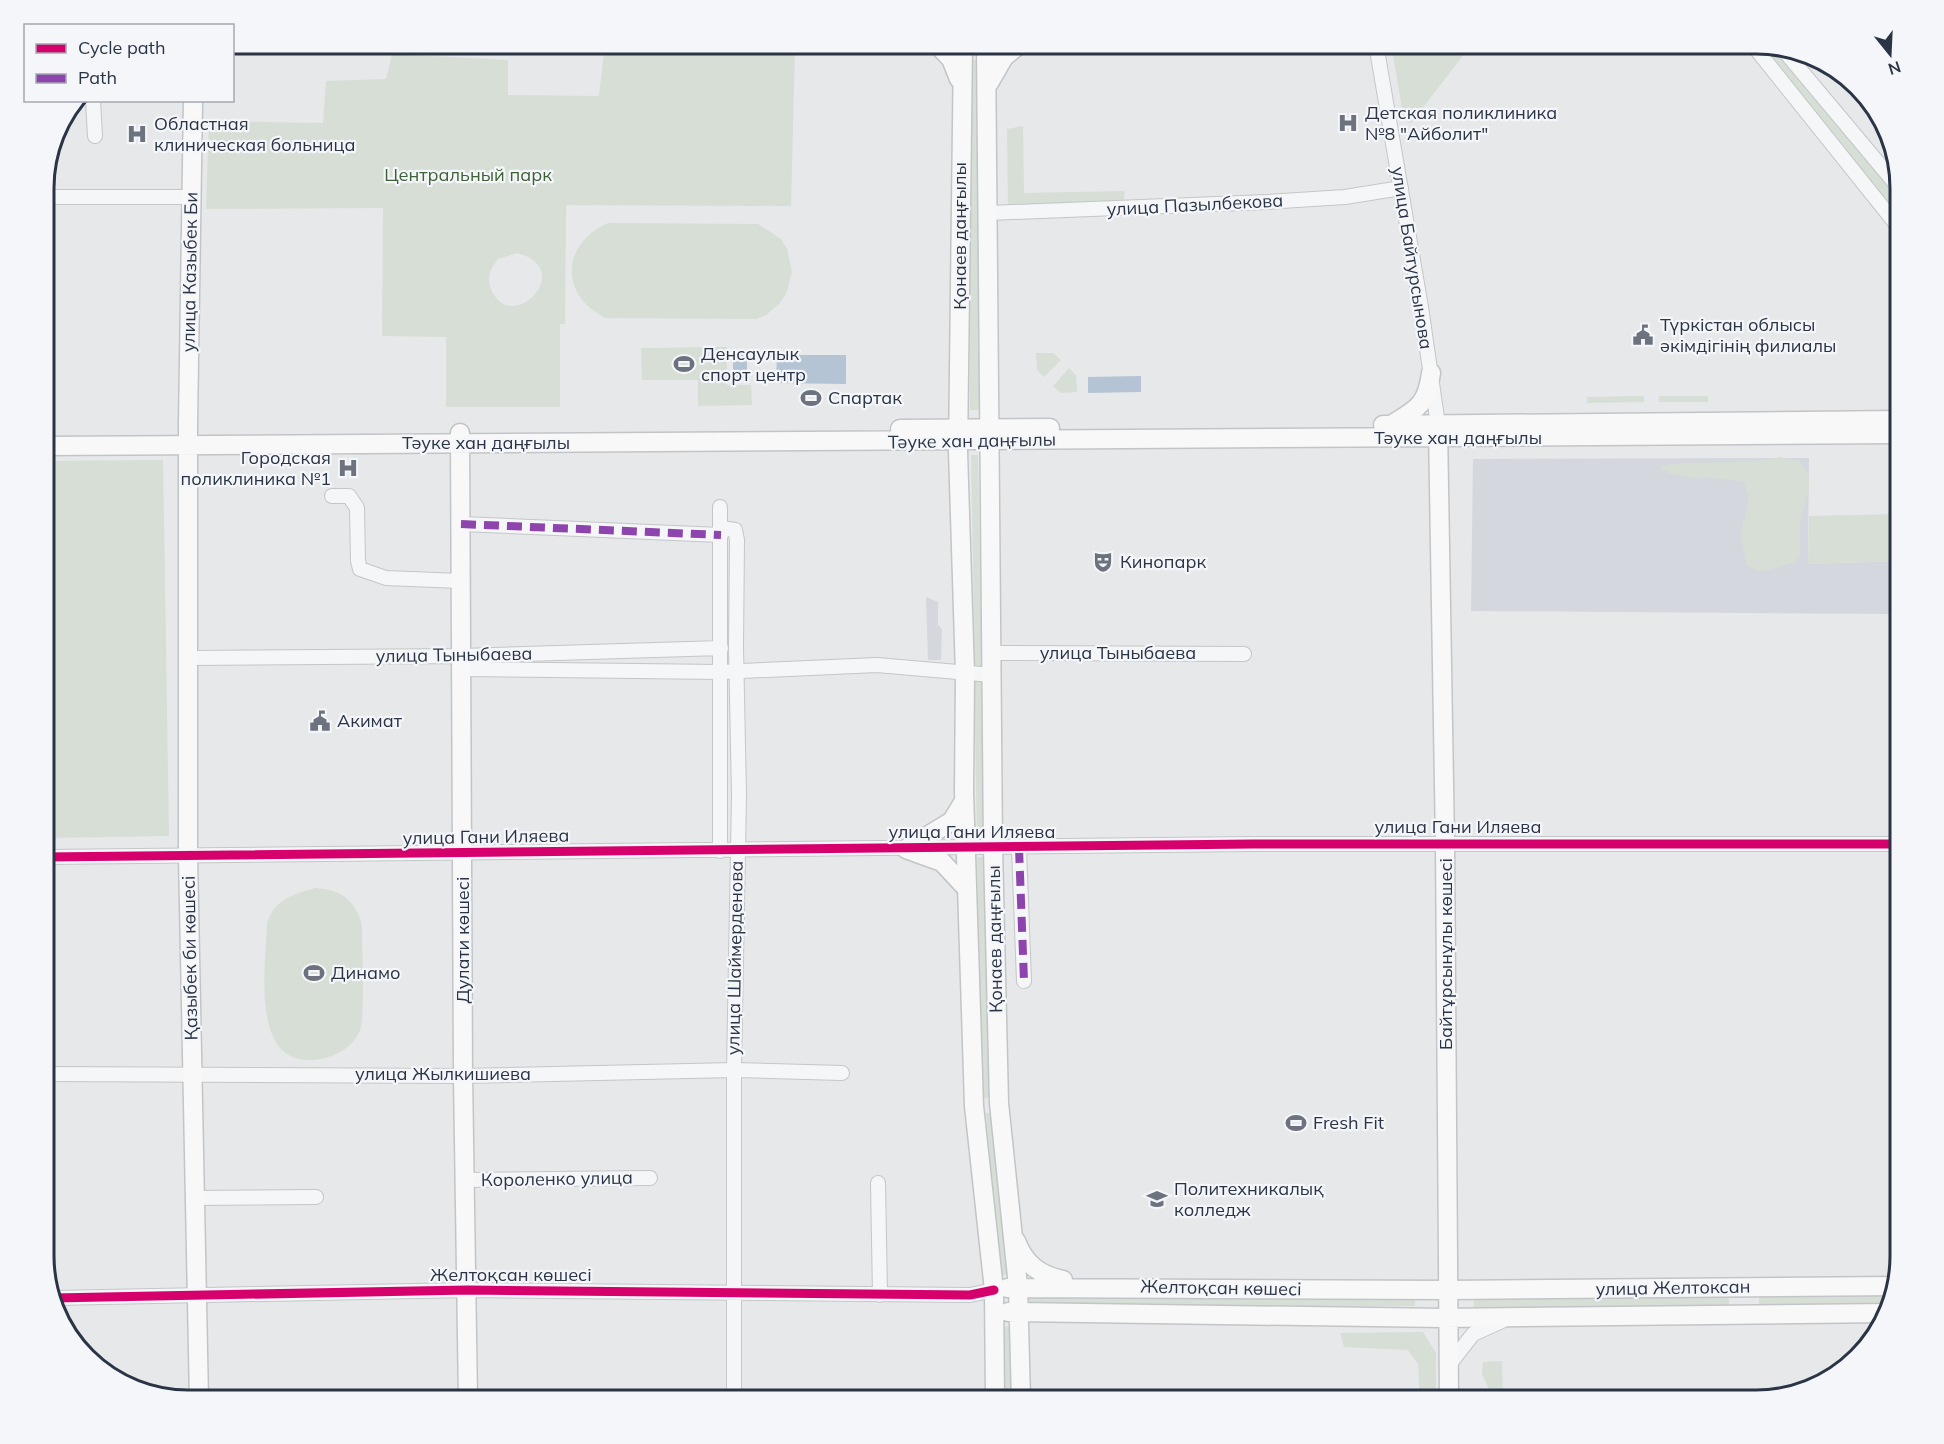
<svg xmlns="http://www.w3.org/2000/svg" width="1944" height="1444" viewBox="0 0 1944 1444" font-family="Mulish,sans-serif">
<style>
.built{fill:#d4d7dd}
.green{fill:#d6ded6;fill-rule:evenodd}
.water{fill:#b4c4d5}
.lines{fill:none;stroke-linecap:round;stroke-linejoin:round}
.minor-casing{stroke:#c4c6c8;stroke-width:16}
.major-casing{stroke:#c2c5c8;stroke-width:21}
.minor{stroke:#f5f6f7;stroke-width:14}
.major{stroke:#f8f8f8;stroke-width:18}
.quiet{stroke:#8e44ad;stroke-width:8;stroke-dasharray:15 8;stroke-linecap:butt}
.cycleway-casing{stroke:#f4f6f9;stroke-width:13}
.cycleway{stroke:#d6006c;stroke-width:9}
.labels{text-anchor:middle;stroke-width:4.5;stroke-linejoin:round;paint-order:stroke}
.poi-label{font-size:18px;fill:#2b3445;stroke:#f4f6f9;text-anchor:start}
.park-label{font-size:18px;fill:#3f6138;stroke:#f4f6f9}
.street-label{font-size:18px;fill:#2b3445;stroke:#f4f6f9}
.rim{fill:none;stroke:#2b3445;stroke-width:3}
</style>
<rect width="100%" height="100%" fill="#e6e8ea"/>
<!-- built -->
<path class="built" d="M1809,458L1808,564L1900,561V614L1471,611L1473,459Z
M926,597L938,602V625L942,629L941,660H928Z"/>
<!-- green -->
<path class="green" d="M605,44H795L791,206L566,205L565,324H560V407H446V337L382,336L383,208L206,209L209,121L323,123L326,81L386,79L392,54L508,60V95L599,96ZM517,253C578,268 511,338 491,289C486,278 491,268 498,259Z
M1391,44H1472L1411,123L1404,120Z
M1757,44L1773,46L1900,200V217Z
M969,60H978L979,410H970Z
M1023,126L1024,193L1125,191L1123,206L1008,208L1007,129Z
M608,223L758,224L781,239L787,249L792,272L786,294L779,304L766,315L756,319L606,318C559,295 561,244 608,223Z
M727,347V385H751L752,405L698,406V380H642L641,348Z
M1036,353H1053L1061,360L1044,377L1037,370Z
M1069,368L1076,375L1077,392L1061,393L1053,386Z
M1644,396V402L1587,403V397Z
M1659,396H1708V402H1659Z
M971,455H978L982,666H975Z
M1780,457L1799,461C1818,478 1805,499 1801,519C1799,531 1801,544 1800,557L1792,563L1761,572L1746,565L1741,534L1749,497L1744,483C1724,474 1669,484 1661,466C1701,459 1740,466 1780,457Z
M163,460L169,836L44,838V461Z
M1900,514V561L1808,564L1809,516Z
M974,681H982L985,833H977Z
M977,857H986L991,1098H982Z
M316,888C342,890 355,900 362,925C362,945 365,1017 360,1030C353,1047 338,1055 321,1059C248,1072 266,966 267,923C275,899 293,894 316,888Z
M986,1113H995L1008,1275H999Z
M1894,1294L1892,1304L1759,1305V1295Z
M1027,1296L1415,1297V1306L1027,1305Z
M1729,1296V1307L1474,1308V1298Z
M1011,1326L1012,1400H1003L1002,1327Z
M1423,1332L1436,1353V1400H1420L1418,1364L1408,1350L1344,1347L1340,1333Z
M1502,1361L1503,1400H1494L1482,1374L1483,1362Z"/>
<!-- water -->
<path class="water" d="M747,350V378L733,379V351Z
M777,355H846V384L776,383Z
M1141,376V392L1088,393V377Z"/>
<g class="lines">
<!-- minor casing -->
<g class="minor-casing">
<path id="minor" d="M1376,44L1421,307L1438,425
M1752,44L1900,229
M1782,48L1900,189
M93,100L95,136
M44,197H191
M989,213L1267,202L1345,197L1401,188
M332,496H349L357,508L358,561L360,569L386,578L460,581
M461,524L721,535
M721,528L735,530L737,540L736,647L739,795L734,1070V1400
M991,653L1244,654
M188,658L461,656L721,648
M462,669L720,672L877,665L992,675
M1019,848L1024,981
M720,851V507
M44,857L1253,844H1900
M44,1074L463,1076L734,1070L842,1073
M465,1180L650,1178
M878,1183L880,1295
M193,1198L316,1197
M53,1298L468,1290L970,1295L994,1290
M1449,1365L1473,1334L1504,1320"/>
</g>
<!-- major casing -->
<g class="major-casing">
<path id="major" d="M937,44L951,59L959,79
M963,44L958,451L965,674L964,792L974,1106L994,1290L995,1400
M986,44L993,848L999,1103L1018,1286L1021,1400
M989,83L1004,57L1020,44
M193,100L188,424V856L199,1400
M1383,425L1900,420
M1391,425C1417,409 1427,405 1431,373
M1438,427L1445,844L1449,1400
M900,429L1050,428
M460,433L463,1076L468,1400
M44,446L1900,434
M964,801L952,821L906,849L942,862L967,889
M1016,1241C1025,1264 1039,1275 1063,1280
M1007,1288L1449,1290L1896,1286
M1008,1312L1444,1318L1887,1313"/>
</g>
<!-- minor -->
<use href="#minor" class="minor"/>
<!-- major -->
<use href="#major" class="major"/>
<!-- quiet -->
<path class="quiet" d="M461,524L721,535
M1019,848L1024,981"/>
<!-- cycleway casing -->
<g class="cycleway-casing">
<path id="cycleway" d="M44,857L1253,844H1900
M53,1298L468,1290L970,1295L994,1290"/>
</g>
<!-- cycleway -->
<use href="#cycleway" class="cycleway"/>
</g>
<!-- icons -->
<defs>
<g id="hospital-bare" transform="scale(1.62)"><path d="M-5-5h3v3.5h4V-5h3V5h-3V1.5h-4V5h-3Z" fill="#6c737f" stroke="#f4f6f9" stroke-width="2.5" paint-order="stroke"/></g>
<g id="civic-bare" transform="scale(1.62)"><path d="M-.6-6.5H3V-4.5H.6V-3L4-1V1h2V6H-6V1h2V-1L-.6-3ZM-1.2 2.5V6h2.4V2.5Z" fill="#6c737f" stroke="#f4f6f9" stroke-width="2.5" paint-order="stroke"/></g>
<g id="stadium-bare" transform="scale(1.62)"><path d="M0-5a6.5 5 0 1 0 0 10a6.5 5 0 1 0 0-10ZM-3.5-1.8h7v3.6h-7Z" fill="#6c737f" stroke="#f4f6f9" stroke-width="2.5" paint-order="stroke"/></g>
<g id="theatre-bare" transform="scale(1.62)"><path d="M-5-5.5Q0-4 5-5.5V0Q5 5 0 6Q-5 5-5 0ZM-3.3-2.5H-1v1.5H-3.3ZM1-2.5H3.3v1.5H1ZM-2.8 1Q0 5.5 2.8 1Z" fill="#6c737f" stroke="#f4f6f9" stroke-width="2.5" paint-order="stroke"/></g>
<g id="university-bare" transform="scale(1.62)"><path d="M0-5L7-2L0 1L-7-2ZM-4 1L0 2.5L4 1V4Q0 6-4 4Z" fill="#6c737f" stroke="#f4f6f9" stroke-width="2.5" paint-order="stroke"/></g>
</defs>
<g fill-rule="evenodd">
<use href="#hospital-bare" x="1348" y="123"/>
<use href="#hospital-bare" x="137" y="134"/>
<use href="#civic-bare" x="1643" y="335"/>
<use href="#stadium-bare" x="684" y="364"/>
<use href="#stadium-bare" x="811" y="398"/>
<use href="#hospital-bare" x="348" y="468"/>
<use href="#theatre-bare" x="1103" y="562"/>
<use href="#civic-bare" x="320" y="721"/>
<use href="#stadium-bare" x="314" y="973"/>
<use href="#stadium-bare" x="1296" y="1123"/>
<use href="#university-bare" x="1157" y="1199"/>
</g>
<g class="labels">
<!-- poi labels -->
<g class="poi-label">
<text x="1365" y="119">Детская поликлиника<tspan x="1365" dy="21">№8 "Айболит"</tspan></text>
<text x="154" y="130">Областная<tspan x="154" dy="21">клиническая больница</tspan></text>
<text x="1660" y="331">Түркістан облысы<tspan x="1660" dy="21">әкімдігінің филиалы</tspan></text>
<text x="701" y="360">Денсаулык<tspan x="701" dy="21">спорт центр</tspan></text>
<text x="828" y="404">Спартак</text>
<text x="331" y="464" text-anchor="end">Городская<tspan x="331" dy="21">поликлиника №1</tspan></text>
<text x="1120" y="568">Кинопарк</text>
<text x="337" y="727">Акимат</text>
<text x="331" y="979">Динамо</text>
<text x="1313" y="1129">Fresh Fit</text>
<text x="1174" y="1195">Политехникалық<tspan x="1174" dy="21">колледж</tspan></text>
</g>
<!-- park labels -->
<g class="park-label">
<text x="468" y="181">Центральный парк</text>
</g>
<!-- street labels -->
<g class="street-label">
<text transform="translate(1195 205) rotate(-3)" y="6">улица Пазылбекова</text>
<text transform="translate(960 236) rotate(-90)" y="6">Қонаев даңғылы</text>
<text transform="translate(1412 258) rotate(81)" y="6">улица Байтурсынова</text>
<text transform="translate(190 272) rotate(-89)" y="6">улица Казыбек Би</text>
<text x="1458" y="444">Тәуке хан даңғылы</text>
<text transform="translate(972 441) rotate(-1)" y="6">Тәуке хан даңғылы</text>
<text x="486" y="449">Тәуке хан даңғылы</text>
<text x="1118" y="659">улица Тыныбаева</text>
<text transform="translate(454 655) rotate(-1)" y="6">улица Тыныбаева</text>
<text x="1458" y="833">улица Гани Иляева</text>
<text x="972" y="838">улица Гани Иляева</text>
<text transform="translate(486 837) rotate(-1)" y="6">улица Гани Иляева</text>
<text transform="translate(995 939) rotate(-91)" y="6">Қонаев даңғылы</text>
<text transform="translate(463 940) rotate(-90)" y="6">Дулати көшесі</text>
<text transform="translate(1446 954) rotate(-90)" y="6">Байтұрсынұлы көшесі</text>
<text transform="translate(190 958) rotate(-91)" y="6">Қазыбек би көшесі</text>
<text transform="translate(735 958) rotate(-89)" y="6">улица Шаймерденова</text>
<text x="443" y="1080">улица Жылкишиева</text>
<text transform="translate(557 1179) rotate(-1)" y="6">Короленко улица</text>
<text x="511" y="1281">Желтоқсан көшесі</text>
<text transform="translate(1221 1288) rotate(1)" y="6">Желтоқсан көшесі</text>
<text transform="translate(1673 1288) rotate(-1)" y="6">улица Желтоксан</text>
</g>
</g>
<!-- crop -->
<path d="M0 0H1944V1444H0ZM188 54H1756A134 134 0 0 1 1890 188V1256A134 134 0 0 1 1756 1390H188A134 134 0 0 1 54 1256V188A134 134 0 0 1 188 54Z" fill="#f4f6f9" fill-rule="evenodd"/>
<path class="rim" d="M188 54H1756A134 134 0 0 1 1890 188V1256A134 134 0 0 1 1756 1390H188A134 134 0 0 1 54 1256V188A134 134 0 0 1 188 54Z"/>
<!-- legend -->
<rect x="24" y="24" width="210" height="78" fill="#f4f6f9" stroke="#a4a8b1" stroke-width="1.5"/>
<rect x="36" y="44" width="30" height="9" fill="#d6006c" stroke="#a4a8b1" stroke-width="1.5"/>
<text x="78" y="54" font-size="18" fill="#2b3445">Cycle path</text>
<rect x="36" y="74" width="30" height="9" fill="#8e44ad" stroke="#a4a8b1" stroke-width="1.5"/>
<text x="78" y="84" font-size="18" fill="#2b3445">Path</text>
<!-- north arrow -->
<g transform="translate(1890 54) rotate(162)" stroke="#f4f6f9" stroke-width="4.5" paint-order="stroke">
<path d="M0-4.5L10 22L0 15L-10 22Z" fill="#2b3445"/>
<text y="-9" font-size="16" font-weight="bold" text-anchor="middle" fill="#2b3445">N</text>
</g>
</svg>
